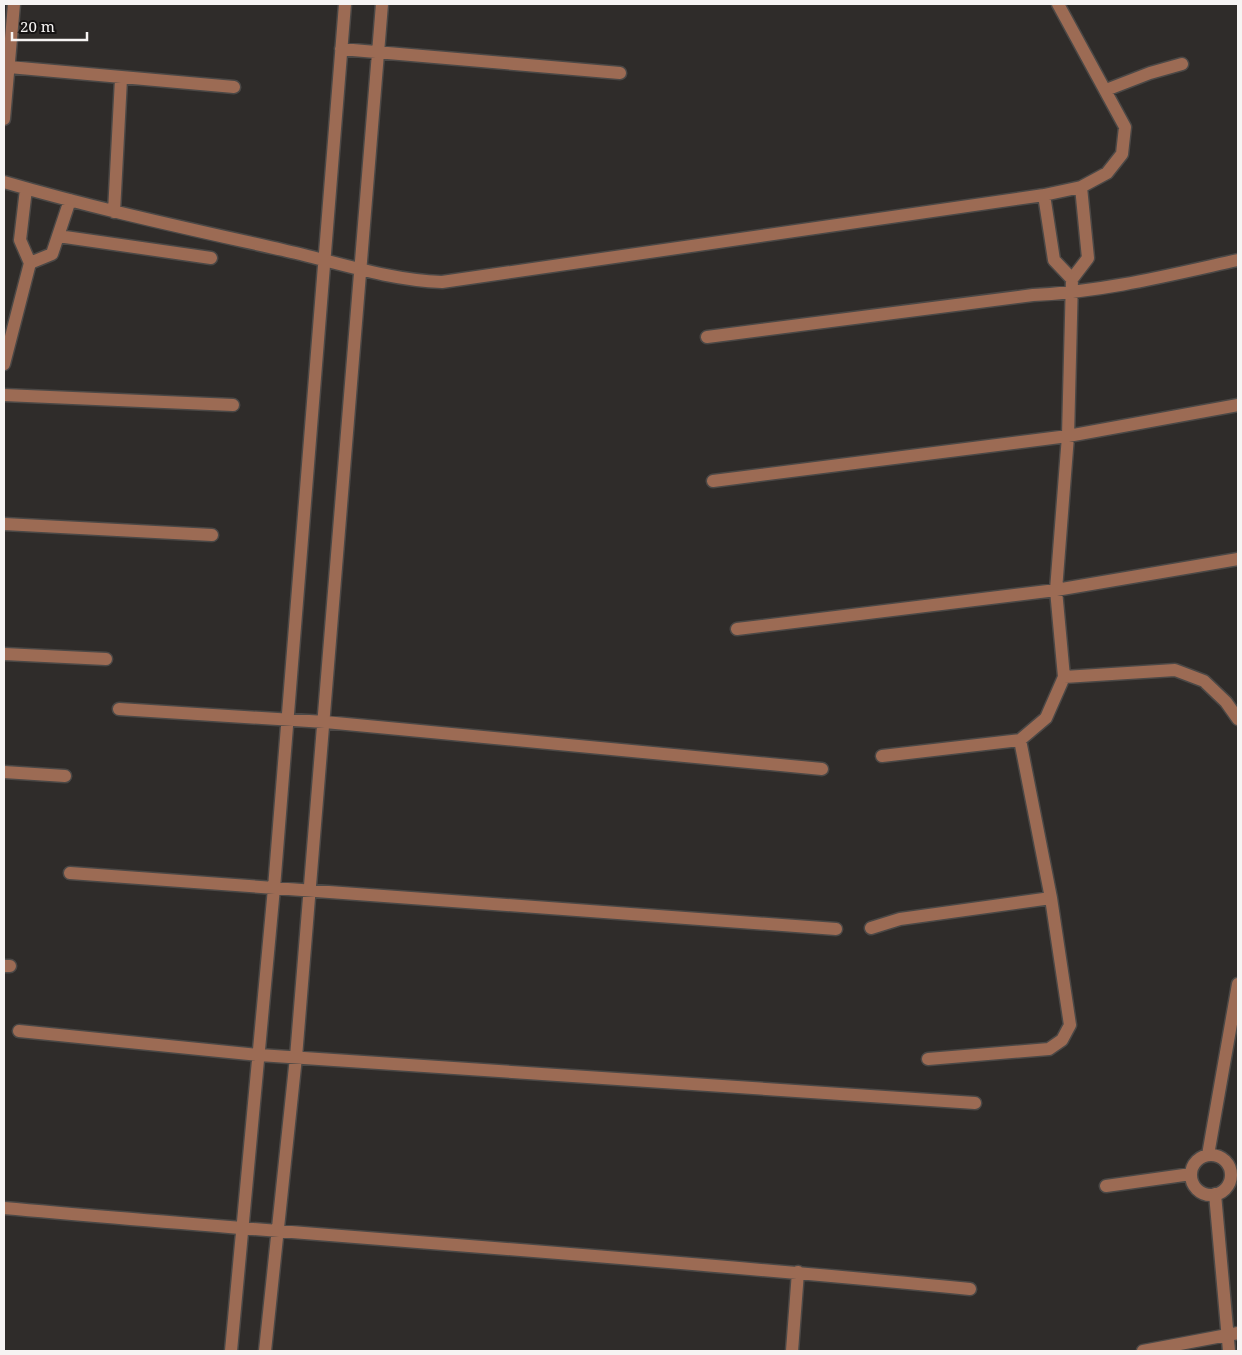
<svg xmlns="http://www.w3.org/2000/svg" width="1242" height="1355" viewBox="0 0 1242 1355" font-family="'Noto Serif',serif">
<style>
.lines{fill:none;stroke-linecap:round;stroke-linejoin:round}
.minor-casing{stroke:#4b4846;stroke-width:15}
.minor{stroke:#9c6b54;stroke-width:12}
</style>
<rect width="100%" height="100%" fill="#2f2c2a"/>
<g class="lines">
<!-- minor casing -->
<g class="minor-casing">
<path id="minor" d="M341,49L620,73
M9,67L234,87
M1106,90L1150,73L1182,64
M4,119L14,4
M4,182C96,209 190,229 283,250C336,262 388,280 442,282L1044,195L1081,187L1107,173L1122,154L1125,127L1058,4
M1081,187L1088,258L1072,279L1068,436L1056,590L1064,677L1175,670L1204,681L1226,702L1238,719
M1044,195L1054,260L1072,279
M114,212L121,79
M58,236L211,258
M30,263L52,254L70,200
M707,337L1033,295C1103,292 1170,275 1238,260
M4,364L30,263L20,240L26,189
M4,395L233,405
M713,481L1068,436L1238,405
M4,524L212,535
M737,629L1056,590L1238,559
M4,654L106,659
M119,709L325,722L822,769
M1020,740L1051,898
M882,756L1020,740L1046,718L1064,677
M4,772L65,776
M70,873L836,929
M871,928L900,919L1051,898L1070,1025L1062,1040L1049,1049L928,1059
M4,966H10
M19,1031L259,1055L975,1103
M1208,1155L1238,984
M1191 1175a20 20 0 1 1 40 0a20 20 0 1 1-40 0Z
M1106,1186L1191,1174
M1215,1194L1229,1351
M4,1208C326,1237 648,1257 970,1289
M231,1351L274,888L345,4
M265,1351L296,1057L382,4
M792,1351L798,1272
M1143,1351L1238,1333"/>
</g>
<!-- minor -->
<use href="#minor" class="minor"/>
</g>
<!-- border -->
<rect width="1242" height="1355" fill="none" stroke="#f6f4f3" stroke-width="10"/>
<!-- scale -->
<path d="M12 32v8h75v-8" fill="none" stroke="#f6f4f3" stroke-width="2.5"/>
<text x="20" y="32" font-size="15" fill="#f6f4f3" stroke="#161414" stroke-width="4" paint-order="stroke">20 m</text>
</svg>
